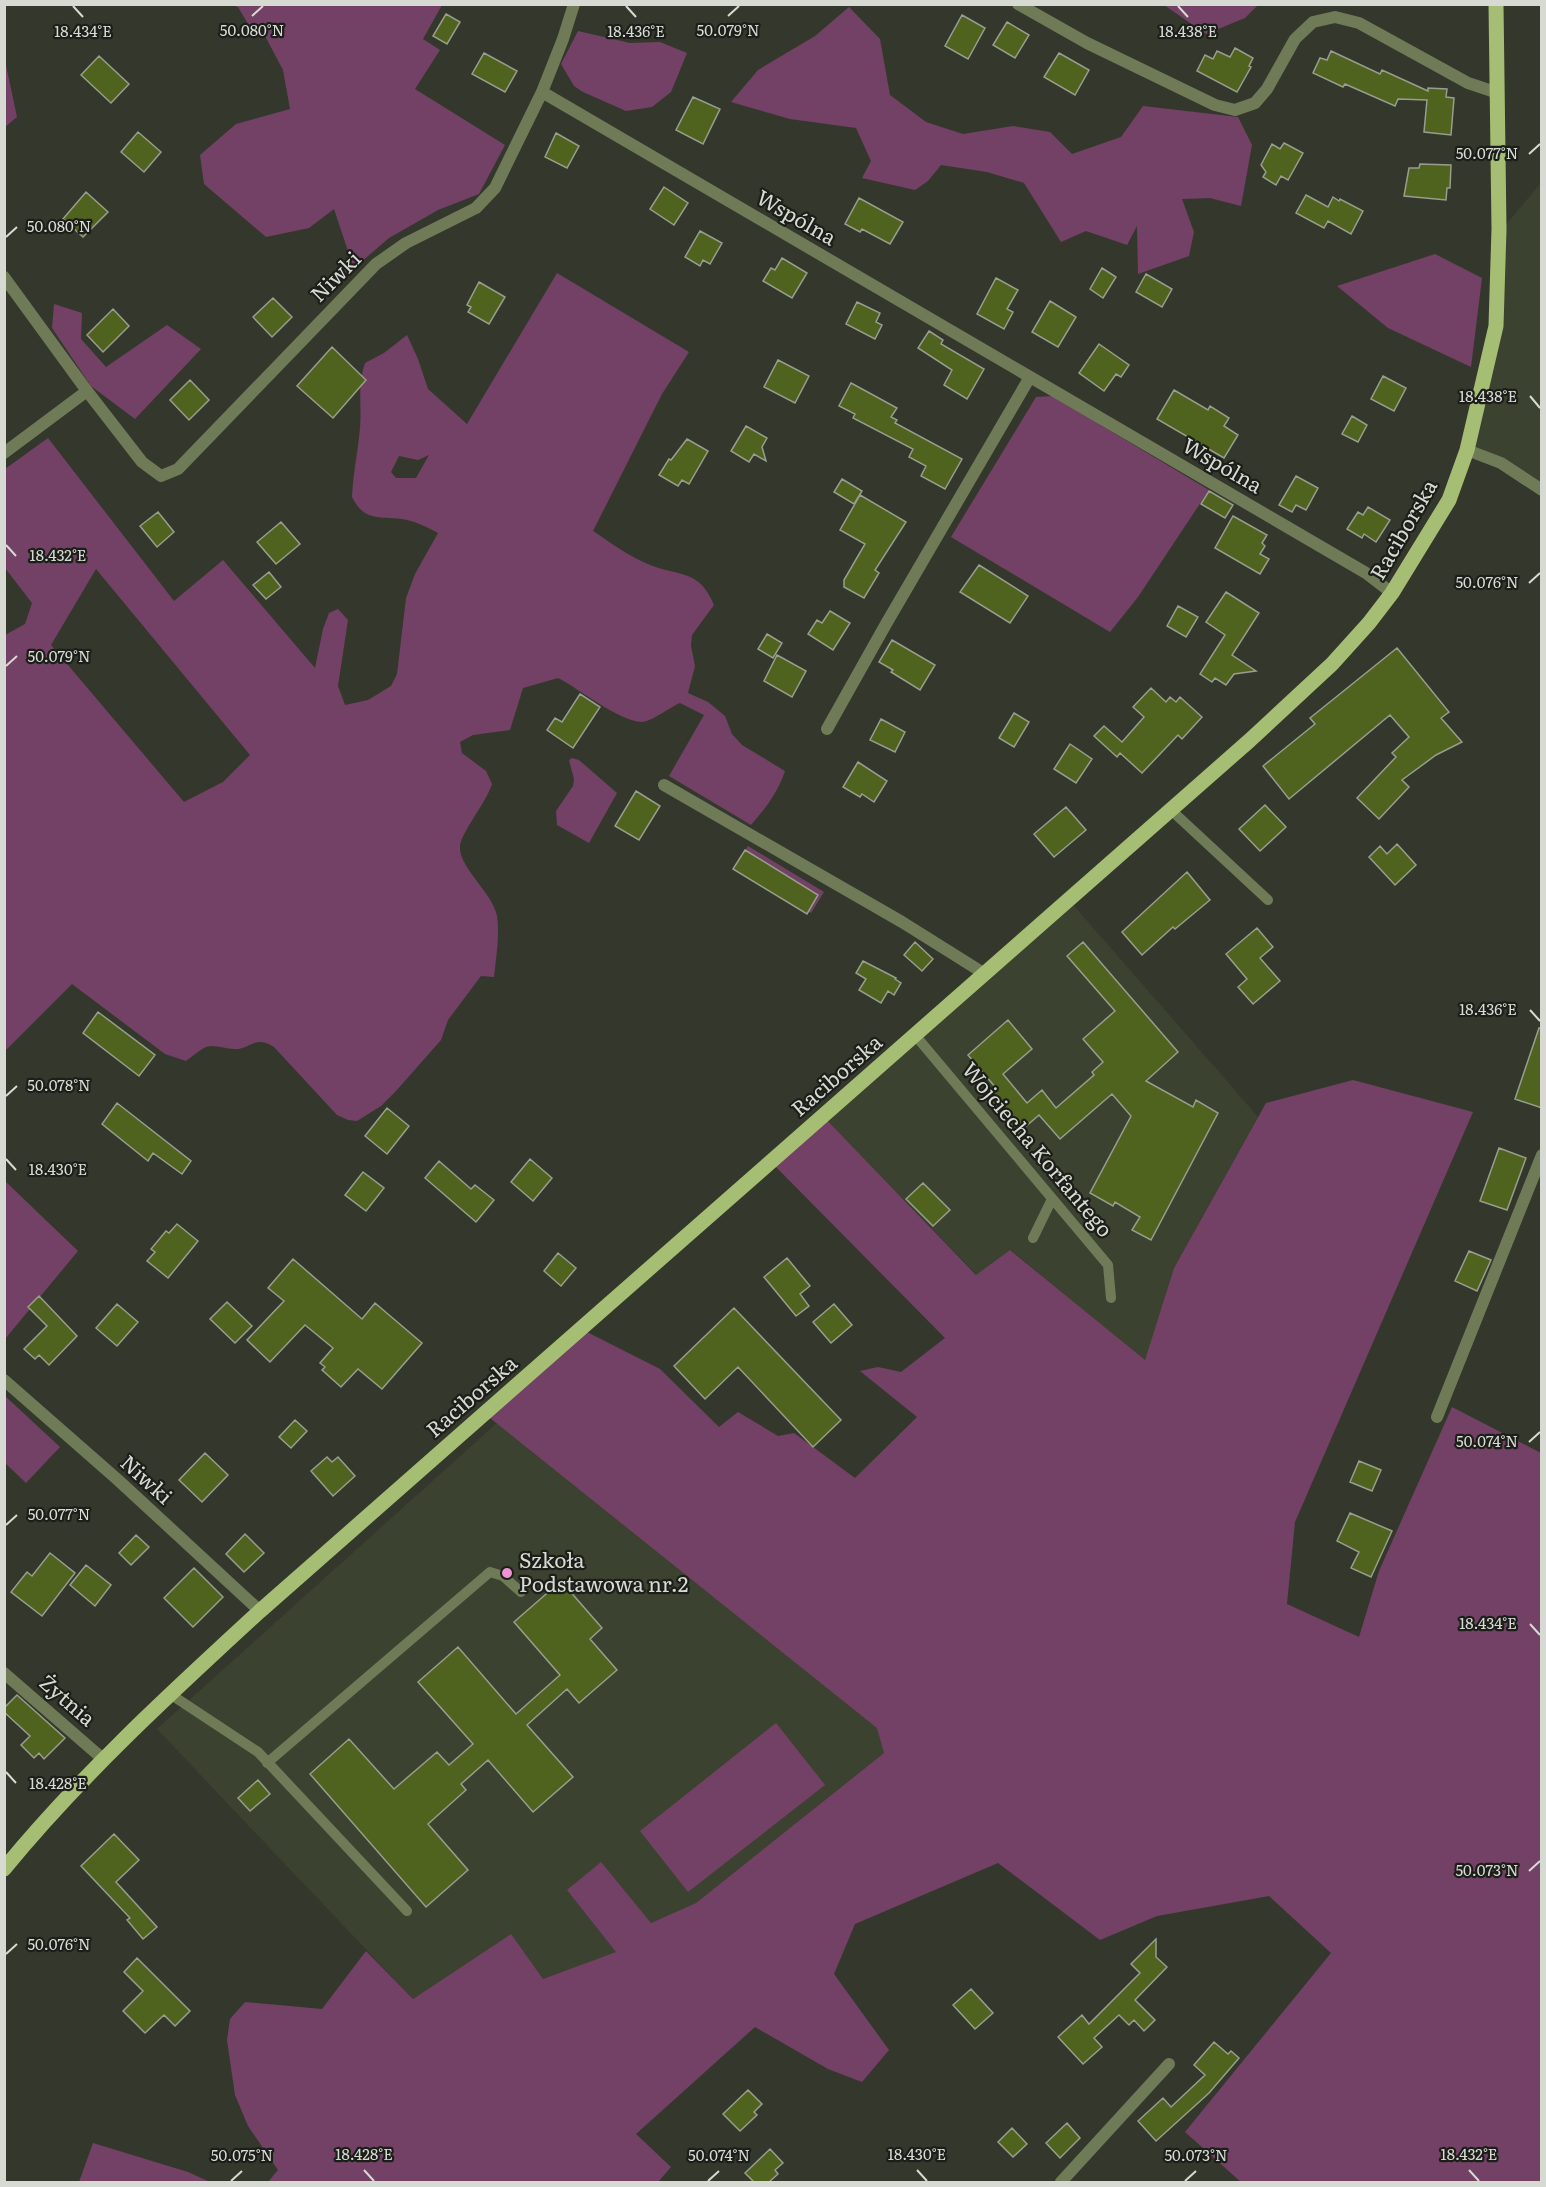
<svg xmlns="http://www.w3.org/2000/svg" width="1546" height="2187" viewBox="0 0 1546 2187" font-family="Literata,serif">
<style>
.built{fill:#3c4230}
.green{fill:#734165;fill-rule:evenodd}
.building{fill:#50631e;stroke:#989d8f;stroke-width:1.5}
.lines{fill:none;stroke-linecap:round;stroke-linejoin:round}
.service{stroke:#6f7b57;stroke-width:10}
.minor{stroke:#6f7b57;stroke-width:12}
.tertiary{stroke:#6f7b57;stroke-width:12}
.primary{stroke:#a6be74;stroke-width:15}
.ticks{fill:none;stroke:#d7dad3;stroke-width:2}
.poi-dot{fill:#f391d6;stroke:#1c1e19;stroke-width:2}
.labels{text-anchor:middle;stroke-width:4.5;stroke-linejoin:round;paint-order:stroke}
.street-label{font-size:21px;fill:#d7dad3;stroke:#1c1e19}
.poi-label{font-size:21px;fill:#d7dad3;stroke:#1c1e19;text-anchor:start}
.ticks-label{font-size:15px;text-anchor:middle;fill:#d7dad3;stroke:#1c1e19;stroke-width:4.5;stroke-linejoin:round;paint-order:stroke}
</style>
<rect width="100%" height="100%" fill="#34382c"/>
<!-- built -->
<path class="built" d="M1541,183V490L1467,450L1496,326L1502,229Z
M1069,900L1258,1117L1174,1268L1145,1361L1011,1250L977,1275L823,1116Z
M497,1423L878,1728L884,1753L696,1903L651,1923L617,1952L543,1979L510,1935L413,1999L157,1729Z"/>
<!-- green -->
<path class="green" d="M229,4L442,5L423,39L440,50L415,89L505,145L479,194L438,210L389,238L332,287L350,257L334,209L309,228L266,237L204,184L200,155L236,124L290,109L283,70L264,34L248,24L238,7Z
M1164,5L1258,4V5L1245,18L1206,34Z
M849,7L880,39L890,95L926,122L963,134L1013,126L1050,132L1072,154L1121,137L1143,106L1238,117L1252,145L1241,206L1210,198L1182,199L1194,232L1189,256L1138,274L1137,226L1127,245L1086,231L1061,242L1024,183L987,172L941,165L928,181L915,190L862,178L871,161L856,128L790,119L731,102L758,70L815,36Z
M578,31L630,43L660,42L687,53L671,92L652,107L626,111L583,92L574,86L561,64Z
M4,56L17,117L5,127H4Z
M1435,254L1482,278L1471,367L1388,328L1337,286Z
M557,273L689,352L662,394L593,531C611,543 630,557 650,565C681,577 699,569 714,605L692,635L691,646L695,666L688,693L708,702L725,716L732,734L742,745L785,771C778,792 766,808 751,825L669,776L704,715L680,703C670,707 651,722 642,722C618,721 580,689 558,678L523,688L510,730L473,735L460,742L462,753L486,771L492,784C486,803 462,831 460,846C458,867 493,893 497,916C500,935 496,957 494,977L481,976L448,1020L441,1040L396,1091L381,1106L357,1121L348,1120L337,1115L274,1047C255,1034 250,1050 234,1049C225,1049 215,1044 206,1047C199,1050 192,1057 186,1061L165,1054L72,984L5,1051V635L25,624L32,603L5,568V469L48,438L174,601L223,560L315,668L323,629L329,613L338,609L348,620L338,686L345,705L368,700L391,686L397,674L406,598L415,574L438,533C429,528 417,522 407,520C383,515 365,524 352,497C353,474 358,451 360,428C362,404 357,387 365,363L384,353L407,335L418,359L428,389L467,424ZM429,455L416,478H396L391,472L399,456L418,460ZM96,569L250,755L223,782L184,802L51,645Z
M54,304L82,313L81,339L106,367L167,325L201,349L135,419L91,386L52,328Z
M1052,396L1209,490L1138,597L1110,632L951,537L1036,397Z
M572,758L579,760L617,793L589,843L557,825L556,811L573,786L574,779L569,760Z
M748,846L824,892L811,913L736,866Z
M1353,1080L1473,1112L1295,1522L1287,1604L1359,1637L1379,1571L1452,1407L1541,1453V2182H1241L1185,2132L1331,1953L1269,1896L1157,1916L1100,1940L998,1863L855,1924L834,1974L889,2050L862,2082L828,2069L755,2027L636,2134L671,2167L658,2182H268L278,2170L248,2126L235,2095L227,2040L230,2019L245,2002L322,2009L366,1951L413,1999L511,1934L543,1979L616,1952L567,1890L601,1862L651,1923L696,1903L884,1753L877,1728L485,1414L581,1329L660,1369L719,1427L738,1412L778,1436L794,1433L855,1478L917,1417L860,1371L878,1367L901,1372L945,1338L771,1162L823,1116L976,1275L1010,1250L1145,1360L1174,1268L1266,1103Z
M5,1181L78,1251L5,1339Z
M4,1395L60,1447L26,1483L5,1463Z
M776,1723L825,1785L688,1892L640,1831Z
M93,2143L188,2172L210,2182H79Z"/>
<!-- building -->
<path class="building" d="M446,14L460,22L447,44L433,36Z
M962,15L985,28L968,59L945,46Z
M1007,22L1029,35L1015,58L993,45Z
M1235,48L1253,58L1249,66L1251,67L1237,92L1197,71L1205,55L1213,59L1217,51L1230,57Z
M1331,51L1380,74L1382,70L1428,91V88L1447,89L1446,97L1454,98L1451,135L1424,132L1427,100L1398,99L1395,106L1345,84L1343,87L1313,73L1320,58L1327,60Z
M484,53L517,71L505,92L472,74Z
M1059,53L1089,70L1075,95L1044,77Z
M99,56L129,84L111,103L81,75Z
M693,97L720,109L703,144L676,130Z
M138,132L161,152L144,172L121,152Z
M556,133L579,146L567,168L545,157Z
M1284,143L1303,153L1288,180L1281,176L1276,185L1263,177L1266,172L1261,165L1272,144L1280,149Z
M1420,164L1451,165L1450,188H1447L1446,200L1404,196L1409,168H1419Z
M664,187L688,203L674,225L650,209Z
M86,192L108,212L83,237L63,219Z
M1306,195L1328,207L1333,197L1339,201L1340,199L1363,211L1351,234L1328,221L1324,228L1296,213Z
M859,198L903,222L890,244L862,229L860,232L845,224Z
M700,231L722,243L710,264L703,260L700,266L685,257Z
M782,258L807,273L792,298L763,281L771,268L775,270Z
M1102,268L1116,277L1103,298L1090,289Z
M1146,274L1172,289L1162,307L1136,292Z
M996,278L1018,290L1007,309L1013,312L1004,329L977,314Z
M479,282L505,297L489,324L468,312L471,307L467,305Z
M273,298L292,317L272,337L253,317Z
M1050,301L1076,317L1058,347L1032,332Z
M857,302L880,313L876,322L882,325L875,339L846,324Z
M113,309L129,326L103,352L87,335Z
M929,331L943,340L941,344L984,369L967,399L944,385L952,370L918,348Z
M1099,344L1129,365L1121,377L1116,374L1104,391L1079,373Z
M332,347L366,380L333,418L297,386Z
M778,360L809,376L795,403L764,387Z
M1383,376L1406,388L1394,411L1371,399Z
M190,380L209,400L189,420L170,400Z
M851,383L897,408L891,417L897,420L895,423L962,459L945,489L921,476L926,466L909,457L913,449L853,418L855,414L839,406Z
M1174,390L1208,410L1210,406L1229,418L1224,426L1238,435L1224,458L1157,419Z
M1352,416L1367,425L1358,442L1342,434Z
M746,426L767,438L762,447L766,461L754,454L749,462L731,451Z
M687,439L708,451L689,484L682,480L678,486L659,475L669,459L671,460Z
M1296,476L1318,488L1306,510L1296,505L1292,512L1279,505Z
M842,479L862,491L854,504L834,492Z
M1209,491L1233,505L1225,518L1201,504Z
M860,495L906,522L875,570L879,573L864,598L844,587V580L865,544L840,530Z
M1368,507L1390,520L1376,542L1364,534L1362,538L1347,529L1358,512L1363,515Z
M158,512L174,532L157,547L140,526Z
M1233,516L1267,535L1262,543L1265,546L1260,554L1269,559L1260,574L1215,548Z
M281,522L300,544L276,564L257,542Z
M979,565L1028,596L1010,623L960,592Z
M269,572L281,587L266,599L253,585Z
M1226,592L1259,613L1232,655L1256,671L1234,674L1226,685L1215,678L1212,682L1200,674L1225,635L1206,622Z
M1178,606L1198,617L1186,637L1167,626Z
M830,611L850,623L833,650L808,634L817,620L822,623Z
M767,634L782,643L773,658L758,649Z
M892,640L935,665L920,690L891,672L893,670L879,662Z
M1397,648L1449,712L1441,718L1462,742L1436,755L1402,780L1409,787L1379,819L1357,798L1396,757L1392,753L1409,737L1390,715L1289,799L1263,766L1315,724L1310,718Z
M777,655L806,671L792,697L764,681Z
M1151,688L1166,702L1170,697L1176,702L1180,697L1202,717L1182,739L1178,735L1142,773L1120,753L1117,757L1094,736L1104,726L1122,742L1144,717L1133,707Z
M580,694L600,707L573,748L547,730L555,718L562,722Z
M1014,713L1029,722L1014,747L999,738Z
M881,719L905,732L895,752L870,740Z
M1070,744L1092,759L1076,783L1054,769Z
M858,762L887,781L874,802L862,794L860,797L843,787Z
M636,791L660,806L639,840L615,826Z
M1265,805L1286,827L1260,851L1239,829Z
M1066,807L1086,830L1054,857L1034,834Z
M1397,844L1416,865L1395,885L1369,857L1380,846L1387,854Z
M745,850L818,895L807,914L733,869Z
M1187,872L1210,900L1175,929L1173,927L1142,955L1122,932Z
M1257,928L1273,947L1260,958L1280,981L1253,1004L1238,987L1247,979L1226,954Z
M915,942L933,959L922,971L904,955Z
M1083,942L1178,1052L1146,1081L1193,1107L1196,1100L1218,1113L1151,1240L1132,1230L1140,1217L1115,1202L1113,1206L1090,1193L1131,1116L1112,1094L1060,1139L1039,1115L1016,1135L984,1098L996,1088L968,1055L1008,1020L1032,1049L1003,1074L1027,1103L1042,1090L1056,1108L1094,1075L1092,1072L1103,1062L1083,1039L1115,1011L1067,956Z
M863,961L896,978L895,979L901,983L894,995L888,991L881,1003L859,990L866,979L856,973Z
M98,1012L155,1055L139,1076L83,1033Z
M1539,1028L1542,1029V1108L1515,1099Z
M117,1103L191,1161L182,1174L153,1153L148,1161L102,1124Z
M387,1108L409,1126L387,1154L365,1136Z
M1499,1148L1526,1158L1507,1210L1480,1201Z
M530,1159L552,1178L533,1201L511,1182Z
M439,1161L471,1189L475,1185L494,1200L476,1222L425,1178Z
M363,1172L384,1188L366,1211L345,1195Z
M923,1183L950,1210L933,1226L906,1199Z
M177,1224L198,1241L168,1278L147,1261L155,1252L151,1249L166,1231L169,1233Z
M1469,1251L1491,1260L1477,1291L1455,1281Z
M558,1253L576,1268L561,1286L544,1271Z
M787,1258L810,1286L800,1294L809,1306L796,1316L764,1277Z
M293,1259L362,1319L375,1303L422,1343L382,1389L358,1369L341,1387L322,1370L325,1367L320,1363L333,1348L305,1325L270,1362L247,1340L284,1301L268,1288Z
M39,1296L77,1336L49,1365L39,1355L35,1359L24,1349L47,1326L28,1307Z
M227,1302L252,1326L235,1343L210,1319Z
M117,1304L138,1322L117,1346L96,1328Z
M834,1304L852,1325L831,1343L813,1322Z
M734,1308L841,1420L813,1447L738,1367L705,1399L674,1366Z
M295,1420L307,1431L291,1448L279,1437Z
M205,1453L228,1475L202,1502L179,1480Z
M327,1457L332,1462L338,1457L355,1476L333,1496L311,1471Z
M1359,1461L1381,1470L1372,1491L1350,1482Z
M1350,1513L1392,1531L1371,1577L1351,1568L1359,1552L1337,1541Z
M245,1534L264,1553L244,1572L226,1554Z
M136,1535L149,1547L131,1565L119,1553Z
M50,1553L75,1573L42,1616L11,1592L27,1572L32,1576Z
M86,1565L111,1585L95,1606L70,1585Z
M194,1568L223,1597L193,1627L164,1598Z
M561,1581L602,1628L590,1639L617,1670L579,1703L567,1689L527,1725L573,1777L533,1812L488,1760L461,1784L466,1790L428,1824L468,1870L426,1907L310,1774L349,1739L394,1789L437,1752L449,1765L473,1744L418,1682L458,1647L516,1714L560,1675L514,1622Z
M17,1695L65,1738L44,1759L39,1753L34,1758L21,1745L30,1736L4,1712V1708Z
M258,1780L270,1794L250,1811L238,1798Z
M114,1834L139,1860L116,1882L157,1927L143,1939L127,1920L130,1918L81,1866Z
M1156,1939V1957L1167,1967L1135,2000L1155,2020L1144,2031L1134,2020L1129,2025L1119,2015L1094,2038L1102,2047L1083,2064L1058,2037L1082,2015L1089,2024L1140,1973L1131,1964Z
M137,1958L190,2011L175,2026L164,2015L145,2033L123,2011L143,1991L124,1972Z
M971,1989L993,2013L975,2029L953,2005Z
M1214,2042L1228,2054L1231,2051L1239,2058L1209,2093L1156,2141L1138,2121L1163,2098L1171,2107L1205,2075L1194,2065Z
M748,2090L762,2104L754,2112L757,2115L740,2131L723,2114Z
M1067,2123L1080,2138L1060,2158L1046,2143Z
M1012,2128L1027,2144L1013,2157L998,2142Z
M770,2149L783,2163L775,2170L778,2174L769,2182H754L745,2173Z"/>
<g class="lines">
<!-- service -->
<path class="service" d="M1171,810L1268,900
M915,1035L1108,1265L1111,1298
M1033,1238L1052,1199
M170,1694L258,1752L407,1911
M267,1763L490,1572L503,1576L521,1592"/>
<!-- minor -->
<path class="minor" d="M1018,4L1087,43L1215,105L1235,110L1255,103L1267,89L1295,39L1313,22L1335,17L1359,23L1468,83L1498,93
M542,92L1366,573L1392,593
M4,277L87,391
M4,453L87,391L142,462L161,476L178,469L376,264L406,243L476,208L495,188L542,92L563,39L574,4
M827,729L886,624L1030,377
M664,785L902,922L985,974
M4,1380L118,1480L260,1611
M1437,1417L1542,1155
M4,1673L103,1759
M1061,2182L1169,2064"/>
<!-- tertiary -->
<path class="tertiary" d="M1467,450L1501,463L1542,490"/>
<!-- primary -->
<path class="primary" d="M4,1869C81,1775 171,1693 260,1611L1249,741L1332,664L1369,623L1392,593L1449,500L1467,450L1496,326L1499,229L1496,4"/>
</g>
<!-- ticks -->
<path class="ticks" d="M73,6L83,17M626,6L636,17M1178,6L1188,17M252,16L263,6M728,16L739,6M1529,154L1540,144M6,237L17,227M1530,396L1540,408M6,545L16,556M1529,583L1540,573M6,666L17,656M1530,1010L1540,1021M6,1096L17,1086M6,1159L16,1170M1529,1442L1540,1432M6,1525L17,1515M1530,1624L1540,1635M6,1772L16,1783M1529,1871L1540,1861M6,1954L17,1944M364,2170L374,2181M917,2170L927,2181M1469,2170L1479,2181M231,2181L242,2171M708,2181L719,2171M1185,2181L1196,2171"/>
<!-- markers -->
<circle class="poi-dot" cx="507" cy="1573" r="6"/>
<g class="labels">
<!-- street labels -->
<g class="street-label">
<text transform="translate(796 218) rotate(30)" y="7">Wspólna</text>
<text transform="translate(336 277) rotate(-45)" y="7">Niwki</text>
<text transform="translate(1222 466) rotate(30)" y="7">Wspólna</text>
<text transform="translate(1404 530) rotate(-60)" y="7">Raciborska</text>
<text transform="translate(837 1076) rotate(-41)" y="7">Raciborska</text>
<text transform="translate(1037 1150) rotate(50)" y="7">Wojciecha Korfantego</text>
<text transform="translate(472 1397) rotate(-41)" y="7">Raciborska</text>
<text transform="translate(146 1480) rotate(42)" y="7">Niwki</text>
<text transform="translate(67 1701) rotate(41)" y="7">Żytnia</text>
</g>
<!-- poi labels -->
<g class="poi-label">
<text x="519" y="1568">Szkoła<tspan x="519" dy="24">Podstawowa nr.2</tspan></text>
</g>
</g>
<g class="ticks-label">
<text x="252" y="36">50.080°N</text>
<text x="728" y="36">50.079°N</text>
<text x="83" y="37">18.434°E</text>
<text x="636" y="37">18.436°E</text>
<text x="1188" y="37">18.438°E</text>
<text x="1487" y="159">50.077°N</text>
<text x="59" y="232">50.080°N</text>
<text x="1488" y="402">18.438°E</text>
<text x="58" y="561">18.432°E</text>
<text x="1487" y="588">50.076°N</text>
<text x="59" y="662">50.079°N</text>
<text x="1488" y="1015">18.436°E</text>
<text x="59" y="1091">50.078°N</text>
<text x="58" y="1175">18.430°E</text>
<text x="1487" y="1447">50.074°N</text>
<text x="59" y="1520">50.077°N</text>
<text x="1488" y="1629">18.434°E</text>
<text x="58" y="1789">18.428°E</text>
<text x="1487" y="1876">50.073°N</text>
<text x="59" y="1950">50.076°N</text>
<text x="364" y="2160">18.428°E</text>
<text x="917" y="2160">18.430°E</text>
<text x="1469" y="2160">18.432°E</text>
<text x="242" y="2161">50.075°N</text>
<text x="719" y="2161">50.074°N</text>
<text x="1196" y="2161">50.073°N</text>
</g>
<!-- border -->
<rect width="1546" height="2187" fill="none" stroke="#d7dad3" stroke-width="12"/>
</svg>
